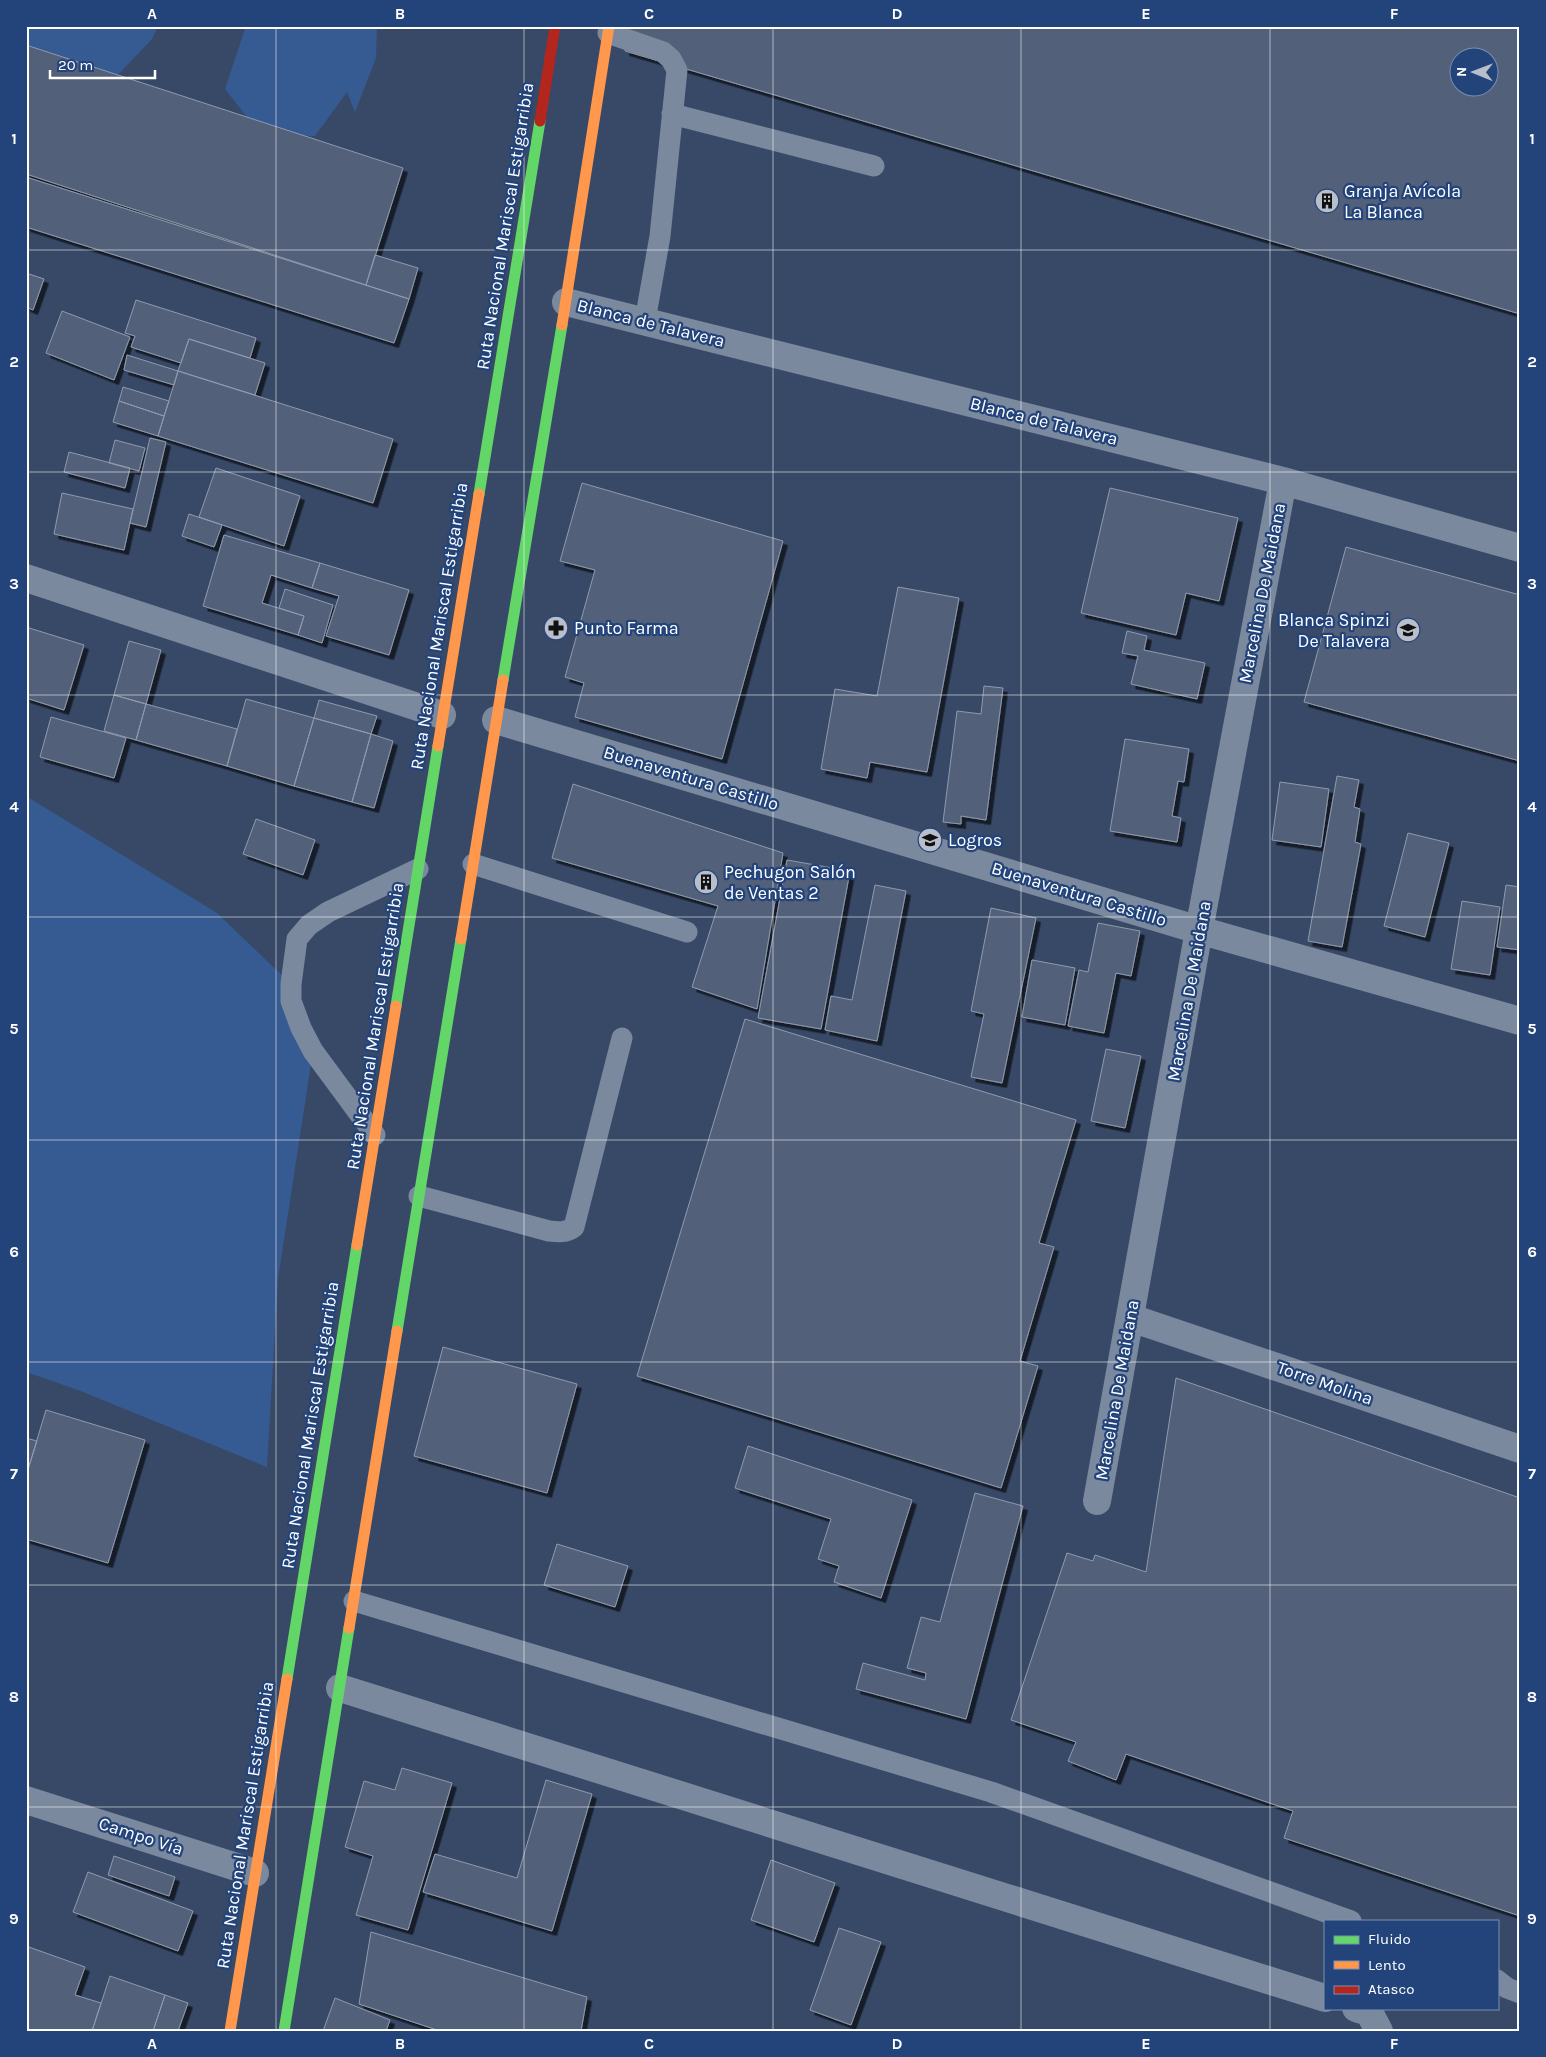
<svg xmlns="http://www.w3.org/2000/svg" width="1546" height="2057" viewBox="0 0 1546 2057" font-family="Karla,sans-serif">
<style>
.green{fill:#365a92}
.building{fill:#526179;stroke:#8f9aad;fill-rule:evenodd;filter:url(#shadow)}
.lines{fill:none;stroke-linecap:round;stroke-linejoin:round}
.lane{stroke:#7b899e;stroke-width:21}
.street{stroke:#7b899e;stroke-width:28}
.fast{stroke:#63d668;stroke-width:11}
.slow{stroke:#ff974d;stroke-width:11}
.jam{stroke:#b3261e;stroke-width:11}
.grid{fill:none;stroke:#fff;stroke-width:1;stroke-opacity:0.55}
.labels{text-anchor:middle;stroke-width:4.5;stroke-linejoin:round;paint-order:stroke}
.poi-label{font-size:18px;fill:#fff;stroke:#23447b;text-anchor:start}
.street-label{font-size:18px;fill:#fff;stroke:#23447b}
.neatline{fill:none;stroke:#fff;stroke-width:2}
.grid-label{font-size:16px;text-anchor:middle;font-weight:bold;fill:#fff}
</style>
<defs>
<filter id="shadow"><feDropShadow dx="4.5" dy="4.5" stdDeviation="0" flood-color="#0009"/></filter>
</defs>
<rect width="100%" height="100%" fill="#374967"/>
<!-- green -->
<path class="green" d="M26,26H158L152,39L112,81L26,67Z
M246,26H377L376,58L355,112L347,92L315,136L261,135L225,89Z
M26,796L217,913L291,984L313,1051L278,1279L267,1467L78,1390L26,1372Z"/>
<!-- building -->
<path class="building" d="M629,26H1520V314L625,51ZM1458,58H1488V88H1458Z
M26,45L403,168L366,285L26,174Z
M26,177L409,299L394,343L26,227Z
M375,255L418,268L409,299L366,285Z
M26,273L44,279L33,310L26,307Z
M136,300L256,338L250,358L189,339L181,363L131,347L135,336L125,333Z
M62,311L130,337L114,380L46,353Z
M189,339L265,363L255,395L178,371Z
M127,355L178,371L174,385L124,370Z
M178,371L393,439L373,503L158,436Z
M123,387L169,401L164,416L119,401Z
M119,401L164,416L158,436L113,422Z
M150,438L166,442L146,527L130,523Z
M115,440L145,448L139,471L109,463Z
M69,452L130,468L125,488L64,472Z
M216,468L300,496L284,546L199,517Z
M582,483L783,541L722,759L575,717L584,683L565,677L595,570L560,561Z
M1110,488L1238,518L1219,601L1186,593L1176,635L1081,613Z
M62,493L133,509L124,550L54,534Z
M189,514L222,525L214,547L182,536Z
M224,535L320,563L312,588L271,575L262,603L304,616L298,635L203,606Z
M1346,547L1520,595V761L1304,702Z
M320,563L409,590L389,655L326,636L339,596L312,588Z
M898,587L959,598L927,772L870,762L867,778L821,769L835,689L877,696Z
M285,589L333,605L322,643L298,635L304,616L279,608Z
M26,627L84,645L64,710L26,698Z
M1127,631L1147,636L1144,650L1205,663L1197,699L1131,684L1138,656L1122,653Z
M129,641L161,650L146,704L114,695Z
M984,686L1003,688L986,820L961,816V824L943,822L957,711L981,714Z
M114,695L146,704L136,740L104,731Z
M246,699L314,718L294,786L227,766Z
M319,700L377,716L371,734L314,718Z
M146,704L237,729L227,766L136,740Z
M51,717L126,738L114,778L40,757Z
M314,718L371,734L352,802L294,786Z
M371,734L393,741L374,808L352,802Z
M1125,739L1189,749L1184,782L1178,781L1172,816L1181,818L1177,842L1110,831Z
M1337,776L1359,780L1354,807L1360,809L1355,842L1361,844L1342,947L1308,941Z
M1280,782L1329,789L1321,847L1272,840Z
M573,784L783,853L757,1009L692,987L718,906L552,858Z
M256,819L315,840L303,875L243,854Z
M1408,833L1449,843L1425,937L1384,926Z
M787,860L850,871L821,1029L758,1018Z
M875,885L906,891L877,1041L825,1030L831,996L852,1000Z
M1506,885L1520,887V950L1497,947Z
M1462,901L1500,907L1490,975L1451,969Z
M991,908L1036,918L1002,1083L971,1077L984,1014L971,1011Z
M1098,923L1140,931L1131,976L1116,973L1104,1033L1068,1026L1079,970L1088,972Z
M1032,960L1075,968L1065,1025L1022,1017Z
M745,1019L1076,1120L1039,1243L1054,1247L1020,1361L1038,1366L1001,1488L637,1376Z
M1106,1049L1141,1056L1125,1128L1091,1121Z
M443,1347L577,1384L547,1493L414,1456Z
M1176,1378L1520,1498V1916L1284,1838L1293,1811L1126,1754L1116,1780L1068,1761L1076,1742L1011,1720L1067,1553L1093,1561L1095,1555L1146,1572Z
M46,1410L145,1440L108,1563L26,1539V1476Z
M26,1438L37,1441L26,1476Z
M748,1446L912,1500L881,1598L834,1582L839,1566L818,1559L831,1519L735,1488Z
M975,1493L1023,1506L966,1719L856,1689L863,1663L925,1680L926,1673L907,1668L921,1617L940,1622Z
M557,1544L628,1566L615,1607L544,1585Z
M402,1768L452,1783L408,1930L356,1915L373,1856L345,1847L364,1781L395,1790Z
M546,1780L592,1794L552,1931L423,1892L435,1854L517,1878Z
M114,1856L175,1877L169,1896L108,1875Z
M771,1860L835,1883L814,1942L751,1920Z
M88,1872L193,1911L178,1951L73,1912Z
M839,1928L881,1942L851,2025L810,2010Z
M371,1932L587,1997L581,2031H440L359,2004Z
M26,1946L85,1967L75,1995L101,2003L92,2031H26Z
M110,1976L165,1995L153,2031H92Z
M165,1995L188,2003L178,2031H153Z
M335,1998L390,2020L386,2031H323Z"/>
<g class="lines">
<!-- lane -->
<path class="lane" d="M608,33L663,52L671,59L677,70L660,236L645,321
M672,114L874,166
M473,864L687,932
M375,1135L313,1051L301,1028L291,1001V984L297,939L309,925L328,912L418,869
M419,1196L549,1231C558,1232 566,1233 574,1227L622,1038
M354,1601L991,1792L1351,1921
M1497,1980L1507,1988L1520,1993"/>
<!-- street -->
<path class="street" d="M566,302L1283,481L1520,548
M26,578L442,715
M496,720L1199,930L1520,1021
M1131,1318L1520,1449
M1097,1501L1199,930L1283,481
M340,1688L1325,1998
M26,1800L255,1873
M1356,2008L1369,2012L1379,2031"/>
<!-- fast -->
<path class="fast" d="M479,494L540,121
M503,680L562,325
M396,1006L438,746
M397,1331L461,939
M287,1679L357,1245
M284,2031L349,1628"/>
<!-- slow -->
<path class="slow" d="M562,325L609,26
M438,746L479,494
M461,939L503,680
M357,1245L396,1006
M349,1628L397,1331
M230,2031L287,1679"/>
<!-- jam -->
<path class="jam" d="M540,121L555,26"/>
</g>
<!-- grid -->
<path class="grid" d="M276,26V2031M524,26V2031M773,26V2031M1021,26V2031M1270,26V2031M26,250H1520M26,472H1520M26,695H1520M26,917H1520M26,1140H1520M26,1362H1520M26,1585H1520M26,1807H1520"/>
<!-- icons -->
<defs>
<g id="building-disc" transform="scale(1.25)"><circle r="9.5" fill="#b9bfca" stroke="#23447b"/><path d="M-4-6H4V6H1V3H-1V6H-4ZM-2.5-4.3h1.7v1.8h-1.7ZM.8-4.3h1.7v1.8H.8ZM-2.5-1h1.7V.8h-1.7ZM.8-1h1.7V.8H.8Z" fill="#111"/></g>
<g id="pharmacy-disc" transform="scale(1.25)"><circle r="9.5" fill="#b9bfca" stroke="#23447b"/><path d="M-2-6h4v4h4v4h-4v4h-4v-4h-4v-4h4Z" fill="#111"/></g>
<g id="school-disc" transform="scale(1.25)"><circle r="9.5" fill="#b9bfca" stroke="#23447b"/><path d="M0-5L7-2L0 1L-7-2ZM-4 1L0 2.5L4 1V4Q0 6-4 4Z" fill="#111"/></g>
</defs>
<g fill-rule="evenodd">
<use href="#building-disc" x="1327" y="201"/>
<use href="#pharmacy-disc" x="556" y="628"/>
<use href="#school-disc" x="1408" y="630"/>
<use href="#school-disc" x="930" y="840"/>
<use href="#building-disc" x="706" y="882"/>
</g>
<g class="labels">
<!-- poi labels -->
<g class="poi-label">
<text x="1344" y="197">Granja Avícola<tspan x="1344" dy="21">La Blanca</tspan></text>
<text x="1390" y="626" text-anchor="end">Blanca Spinzi<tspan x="1390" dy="21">De Talavera</tspan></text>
<text x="574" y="634">Punto Farma</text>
<text x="948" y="846">Logros</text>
<text x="724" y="878">Pechugon Salón<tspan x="724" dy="21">de Ventas 2</tspan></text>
</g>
<!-- street labels -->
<g class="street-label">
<text transform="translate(505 226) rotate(-81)" y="6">Ruta Nacional Mariscal Estigarribia</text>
<text transform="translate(651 323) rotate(14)" y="6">Blanca de Talavera</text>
<text transform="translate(1044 421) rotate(14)" y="6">Blanca de Talavera</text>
<text transform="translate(1262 593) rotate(-79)" y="6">Marcelina De Maidana</text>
<text transform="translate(439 626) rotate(-81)" y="6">Ruta Nacional Mariscal Estigarribia</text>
<text transform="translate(691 778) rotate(17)" y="6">Buenaventura Castillo</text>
<text transform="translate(1079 894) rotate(17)" y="6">Buenaventura Castillo</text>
<text transform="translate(1189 991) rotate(-80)" y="6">Marcelina De Maidana</text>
<text transform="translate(375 1026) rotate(-81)" y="6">Ruta Nacional Mariscal Estigarribia</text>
<text transform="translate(1325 1383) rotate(19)" y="6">Torre Molina</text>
<text transform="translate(1117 1390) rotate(-80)" y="6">Marcelina De Maidana</text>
<text transform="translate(310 1425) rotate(-81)" y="6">Ruta Nacional Mariscal Estigarribia</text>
<text transform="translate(245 1825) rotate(-81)" y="6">Ruta Nacional Mariscal Estigarribia</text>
<text transform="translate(141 1836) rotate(18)" y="6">Campo Vía</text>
</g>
</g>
<!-- border -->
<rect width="1546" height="2057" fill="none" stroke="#23447b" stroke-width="55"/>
<!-- legend -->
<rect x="1324" y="1920" width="175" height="90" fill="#23447b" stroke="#7b8fb0"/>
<rect x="1334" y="1936" width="25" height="8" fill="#63d668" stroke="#7b8fb0"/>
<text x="1368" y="1944" font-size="15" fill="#ffffff">Fluido</text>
<rect x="1334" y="1961" width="25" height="8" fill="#ff974d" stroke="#7b8fb0"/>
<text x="1368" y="1970" font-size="15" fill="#ffffff">Lento</text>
<rect x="1334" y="1986" width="25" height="8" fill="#b3261e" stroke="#7b8fb0"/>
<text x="1368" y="1994" font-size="15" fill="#ffffff">Atasco</text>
<!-- north arrow -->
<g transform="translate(1474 72) rotate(271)"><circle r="24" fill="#23447b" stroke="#7b8fb0"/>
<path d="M0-4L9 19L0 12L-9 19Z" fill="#b9bfca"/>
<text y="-8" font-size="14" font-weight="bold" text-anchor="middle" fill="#ffffff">N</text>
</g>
<!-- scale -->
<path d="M50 70v8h105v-8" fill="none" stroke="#ffffff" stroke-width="2.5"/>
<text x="58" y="70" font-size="15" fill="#ffffff" stroke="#23447b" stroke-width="4" paint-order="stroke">20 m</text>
<rect x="28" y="28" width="1490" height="2002" class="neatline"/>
<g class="grid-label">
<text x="152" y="19">A</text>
<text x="400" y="19">B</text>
<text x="649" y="19">C</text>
<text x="897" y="19">D</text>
<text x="1146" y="19">E</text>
<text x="1394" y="19">F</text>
<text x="14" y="144">1</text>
<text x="1532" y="144">1</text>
<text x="14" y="367">2</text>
<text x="1532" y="367">2</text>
<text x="14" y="589">3</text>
<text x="1532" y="589">3</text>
<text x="14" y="812">4</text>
<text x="1532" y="812">4</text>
<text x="14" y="1034">5</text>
<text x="1532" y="1034">5</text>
<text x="14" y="1257">6</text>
<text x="1532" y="1257">6</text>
<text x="14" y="1479">7</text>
<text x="1532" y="1479">7</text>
<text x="14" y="1702">8</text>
<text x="1532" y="1702">8</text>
<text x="14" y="1924">9</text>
<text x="1532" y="1924">9</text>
<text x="152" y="2049">A</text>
<text x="400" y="2049">B</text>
<text x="649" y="2049">C</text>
<text x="897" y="2049">D</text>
<text x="1146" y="2049">E</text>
<text x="1394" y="2049">F</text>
</g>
</svg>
